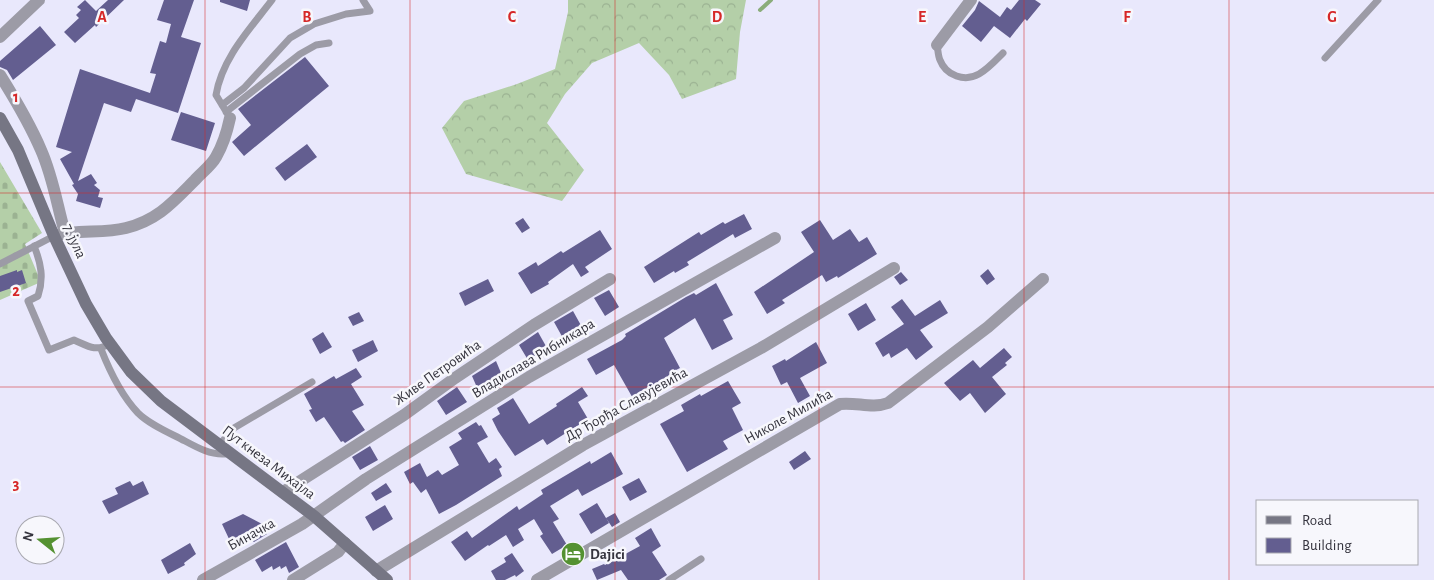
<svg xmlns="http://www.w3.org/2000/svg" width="1434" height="580" viewBox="0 0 1434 580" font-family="'Alegreya Sans',sans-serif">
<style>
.forest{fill:url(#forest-crowns)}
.cemetery{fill:url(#cemetery-stones)}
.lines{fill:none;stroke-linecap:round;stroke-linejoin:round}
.stream{stroke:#8bad7b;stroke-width:4}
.building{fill:#635e90}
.lane{stroke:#9c9ba6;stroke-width:7}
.street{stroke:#9c9ba6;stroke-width:12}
.secondary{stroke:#767684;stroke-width:12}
.grid{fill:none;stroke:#d62828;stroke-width:1;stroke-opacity:0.55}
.labels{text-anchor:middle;stroke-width:5;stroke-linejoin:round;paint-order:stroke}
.street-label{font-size:15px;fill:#35343e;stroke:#f7f7fc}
.poi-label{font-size:15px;font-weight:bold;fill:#35343e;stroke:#f7f7fc;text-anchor:start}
.grid-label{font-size:16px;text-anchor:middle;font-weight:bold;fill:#d62828;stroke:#f7f7fc;stroke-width:5;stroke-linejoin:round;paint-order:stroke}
</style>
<defs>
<pattern id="forest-crowns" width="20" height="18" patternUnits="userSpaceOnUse" patternTransform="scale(1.25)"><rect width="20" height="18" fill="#b4cfa8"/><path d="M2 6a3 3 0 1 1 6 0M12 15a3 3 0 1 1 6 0" fill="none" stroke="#9bb292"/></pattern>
<pattern id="cemetery-stones" width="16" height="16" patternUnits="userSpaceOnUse" patternTransform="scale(1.25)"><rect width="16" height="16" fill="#b4cfa8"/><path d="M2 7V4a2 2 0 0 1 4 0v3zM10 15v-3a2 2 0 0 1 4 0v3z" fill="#9bb292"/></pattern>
</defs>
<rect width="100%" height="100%" fill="#e9e8fc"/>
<!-- forest -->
<path class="forest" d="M568,0H746L740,32L736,79L682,99L669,75L639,43L592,63L565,94L547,123L584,170L562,201L466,174L442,128L464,101L517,84L555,69L568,12Z"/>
<!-- cemetery -->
<path class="cemetery" d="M0,162L42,233L25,244L41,282L0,300Z"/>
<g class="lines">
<!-- stream -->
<path class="stream" d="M760,10L771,0"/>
</g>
<!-- building -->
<path class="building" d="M85,0L96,11L108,0H124L96,27L95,25L75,43L64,32L79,18L76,15L81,10L77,7Z
M164,0H194L181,37L201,43L178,113L136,99L131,112L104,103L78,181L91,174L97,183L94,185L100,190L98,197L103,198L100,208L76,201L78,194L72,185L74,184L60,159L72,152L56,147L80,69L150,93L156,74L150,73L160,41L166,43L171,24L157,20Z
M220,0H250L247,11L220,2Z
M1019,0H1035L1041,4L1027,21L1025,19L1010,38L994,26L981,42L962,26L975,10L979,1L1000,17L1007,7L1011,10Z
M40,26L56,45L13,80L7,70L0,67V61Z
M305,57L329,86L244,156L232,142L251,125L238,109Z
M181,112L215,123L206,151L171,140Z
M307,144L317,157L285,181L275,168Z
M744,214L752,229L735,238L733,234L687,262L689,265L675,273L674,271L654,283L644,267L699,232L701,235L723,222L725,224Z
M523,218L530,228L522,233L515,223Z
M820,220L833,240L850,229L859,242L867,237L877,254L838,278L837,276L826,282L822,275L782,300L785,303L767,314L754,292L814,252L801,232Z
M600,230L612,249L585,267L589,272L581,277L573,264L548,282L549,284L531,294L518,273L536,262L538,266L561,251L563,253Z
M988,269L995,279L987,285L980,276Z
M17,270V272L22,270L26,283L0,292V276Z
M901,272L908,280L900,285L894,277Z
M488,279L494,291L465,306L459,293Z
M716,283L733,315L723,320L733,339L712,350L695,318L664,338L680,368L676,370L681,380L665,389L663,385L635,402L614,365L596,375L587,359L622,340L626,336L625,334L686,297L694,293L696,295Z
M609,290L619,307L605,316L594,298Z
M902,299L915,316L940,300L948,313L920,330L933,347L916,360L907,348L891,358L889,353L883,357L875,343L904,324L891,307Z
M866,303L876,320L858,331L848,314Z
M573,311L583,329L564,340L554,322Z
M359,312L364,321L353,326L348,317Z
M323,332L332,347L320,354L312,339Z
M538,332L547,348L528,360L519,345Z
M373,340L378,351L358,362L352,350Z
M816,342L827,363L800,378L810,396L798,403L787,382L781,385L772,366L785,359L786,361Z
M1004,348L1012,357L1005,363L1007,365L992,377L1006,394L985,413L970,393L960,401L944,383L973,360L980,368Z
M496,361L504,380L479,392L472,376Z
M356,368L362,377L351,384L364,405L352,411L365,430L345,443L343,441L341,442L324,417L316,422L309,410L312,409L304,394L334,376L336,379Z
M728,381L741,403L732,408L743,430L723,441L728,449L687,472L660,424L684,411L681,405L700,394L701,396Z
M457,387L467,402L446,415L437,401Z
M582,387L588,396L578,402L588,419L547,445L543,439L515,456L498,431L492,419L500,414L497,408L513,398L529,424L557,406L556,404Z
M476,422L479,426L481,425L488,437L477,443L489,463L496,458L502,467L499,469L502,476L456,505L439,514L426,489L421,493L413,482L410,484L404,472L420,463L427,477L438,470L442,475L459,465L449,447L462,439L458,433Z
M370,446L378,460L360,470L352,457Z
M805,451L811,459L794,470L789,462Z
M611,452L623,474L582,496L578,489L550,506L559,519L553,522L567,545L552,554L540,536L543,534L534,519L518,529L524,540L513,547L506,535L489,546L488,545L465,561L451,542L467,531L472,538L517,506L519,510L543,494L541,490L590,461L591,464Z
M639,478L647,492L630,501L622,487Z
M130,481L133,486L143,481L149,494L109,514L102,501L118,494L115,488Z
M386,483L392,492L376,501L371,493Z
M597,503L609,523L591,534L579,514Z
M385,505L393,519L373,531L365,517Z
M615,513L620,522L612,527L606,518Z
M243,514L266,526L267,534L254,542L242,536L230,541L222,524Z
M651,528L661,546L652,552L667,575L659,580H628L621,570L597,580L592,569L604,564L605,565L640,546L635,538Z
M286,542L299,567L289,573L286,566L281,569L280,566L273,570L272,566L262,572L255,560Z
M190,543L196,554L184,563L185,565L168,574L161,560Z
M512,553L524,571L516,577L515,575L505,580H496L491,571L506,562L504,558Z"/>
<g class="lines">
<!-- lane -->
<path class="lane" d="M937,45C938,49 938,56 940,60C946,76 965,82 979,74C988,69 996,60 1003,53
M1325,58L1378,0
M222,105L244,88L290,38L314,24L346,14L370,11L363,0
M226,112L300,54L316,45L329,43
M230,118L216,95C222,58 250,29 272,0
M34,246C41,263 44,278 38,296L28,301L49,350L74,340C88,346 95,352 110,344
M0,264L54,236
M101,349C110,372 121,395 138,413C150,425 170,433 185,441C198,448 211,455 225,454L229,451
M220,444L234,428L312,382
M669,580L701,559"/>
<!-- street -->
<path class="street" d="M0,37L39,0
M937,45L971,0
M0,75C15,99 30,124 41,150C53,177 57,205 65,233
M54,236C77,229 102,234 126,228C158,220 173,202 195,180C201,173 211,166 216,157C223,145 227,132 230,118
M283,492L404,415L455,378L534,325L610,279
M376,571L583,445L761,348L894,268
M203,580L302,524L366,479L529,377L775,238
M293,580L338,552L345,543
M537,580L840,404C857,402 872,409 888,403L988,327L1043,279"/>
<!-- secondary -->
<path class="secondary" d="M0,118L18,150L54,236L86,304L106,338L131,372L161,401L314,516L387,580"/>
</g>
<!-- grid -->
<path class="grid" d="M205,0V580M410,0V580M615,0V580M819,0V580M1024,0V580M1229,0V580M0,193H1434M0,387H1434"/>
<!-- icons -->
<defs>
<g id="hotel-disc" transform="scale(1.25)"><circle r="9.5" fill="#549131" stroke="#f7f7fc"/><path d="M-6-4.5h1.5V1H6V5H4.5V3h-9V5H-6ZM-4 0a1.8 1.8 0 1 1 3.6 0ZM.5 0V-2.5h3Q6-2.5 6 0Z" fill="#fff"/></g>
</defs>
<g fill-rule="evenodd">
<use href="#hotel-disc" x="573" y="554"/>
</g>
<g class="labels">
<!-- street labels -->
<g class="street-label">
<text transform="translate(75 241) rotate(66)" y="5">7. јула</text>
<text transform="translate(533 358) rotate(-31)" y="5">Владислава Рибникара</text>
<text transform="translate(437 372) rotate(-35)" y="5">Живе Петровића</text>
<text transform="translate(626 404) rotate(-29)" y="5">Др Ђорђа Славујевића</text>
<text transform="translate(788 416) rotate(-29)" y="5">Николе Милића</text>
<text transform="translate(269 462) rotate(37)" y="5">Пут кнеза Михајла</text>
<text transform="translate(251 534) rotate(-29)" y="5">Биначка</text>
</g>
<!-- poi labels -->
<g class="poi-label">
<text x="590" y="559">Dajici</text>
</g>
</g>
<g class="grid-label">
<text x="102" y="22">A</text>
<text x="307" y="22">B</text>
<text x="512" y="22">C</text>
<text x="717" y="22">D</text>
<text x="922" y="22">E</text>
<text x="1127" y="22">F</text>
<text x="1332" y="22">G</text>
<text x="16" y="102">1</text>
<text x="16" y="296">2</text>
<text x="16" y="489">3</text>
</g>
<!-- legend -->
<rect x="1256" y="500" width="162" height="65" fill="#f7f7fc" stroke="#a9a9b0"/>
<rect x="1266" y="516" width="25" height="8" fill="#767684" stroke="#a9a9b0"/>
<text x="1302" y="525" font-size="15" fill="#35343e">Road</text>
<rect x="1266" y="538" width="25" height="15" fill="#635e90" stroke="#a9a9b0"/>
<text x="1302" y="550" font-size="15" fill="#35343e">Building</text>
<!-- north arrow -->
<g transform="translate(40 540) rotate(287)"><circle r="24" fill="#f7f7fc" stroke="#a9a9b0"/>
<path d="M0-4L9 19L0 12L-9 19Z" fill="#549131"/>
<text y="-8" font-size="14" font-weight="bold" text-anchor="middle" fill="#35343e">N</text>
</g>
</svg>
